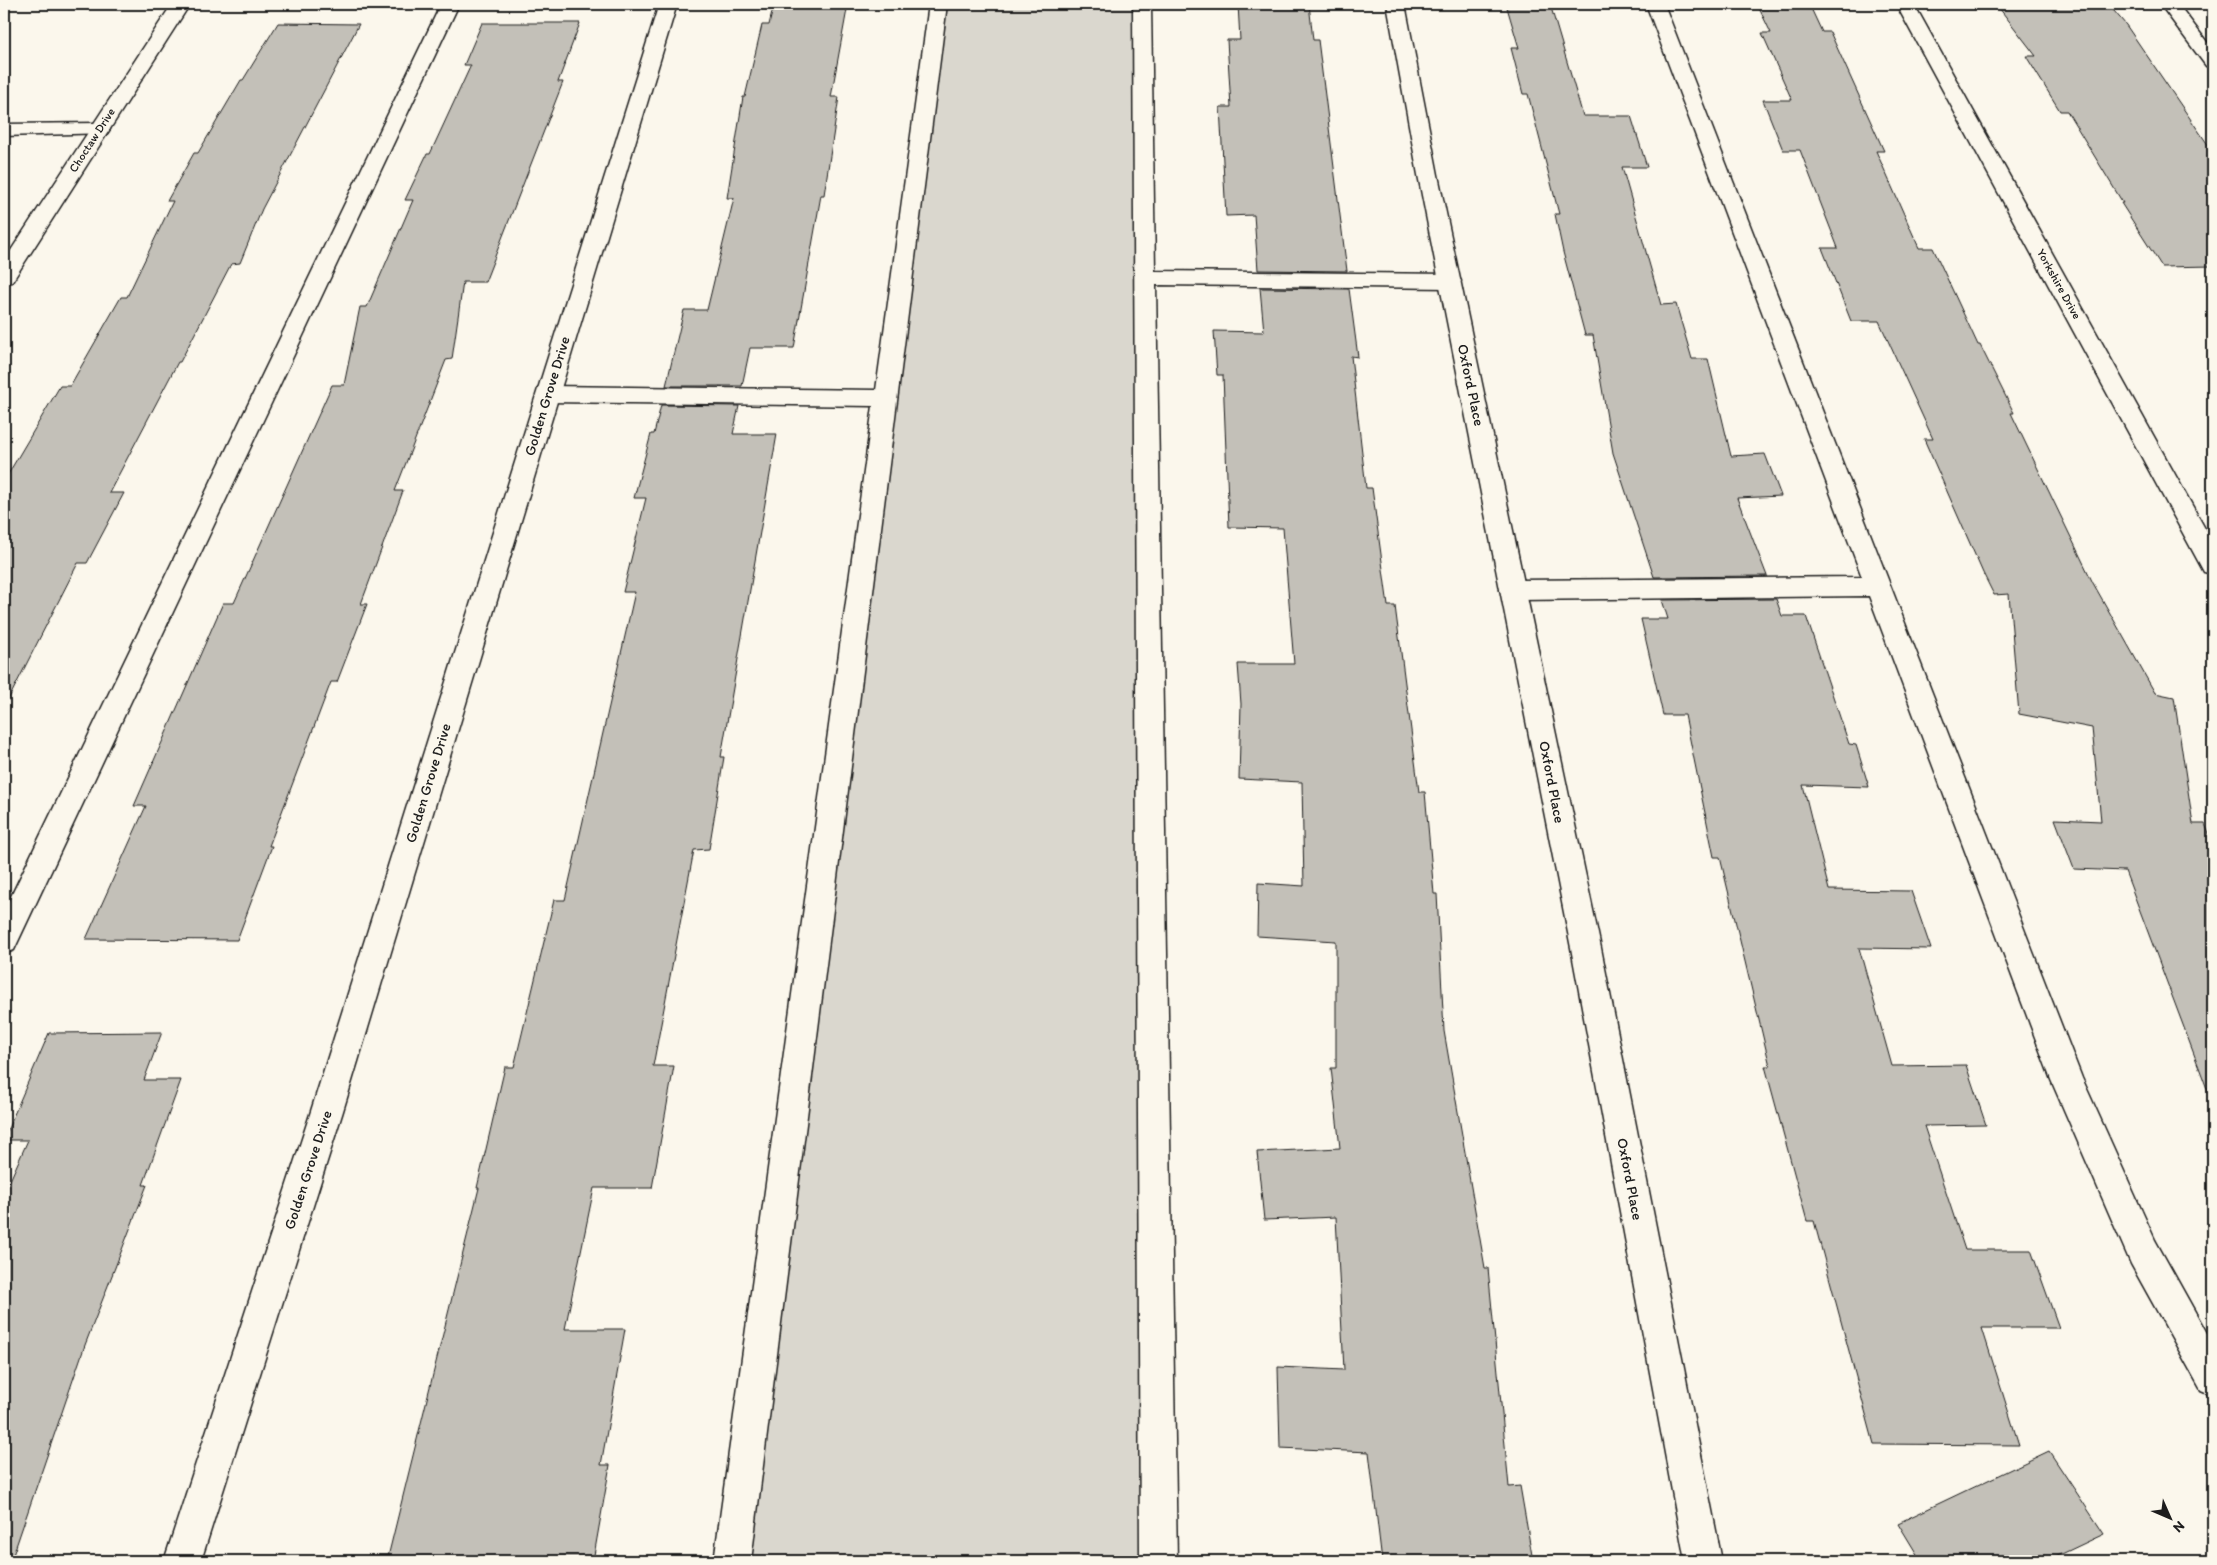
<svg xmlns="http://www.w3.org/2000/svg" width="2217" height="1565" viewBox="0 0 2217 1565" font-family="Itim,sans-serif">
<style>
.green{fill:#dad7ce;stroke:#7b7a75}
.building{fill:#c3c0b8;stroke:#1c1c1c}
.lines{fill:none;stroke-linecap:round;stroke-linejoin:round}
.service-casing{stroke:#1c1c1c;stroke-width:3}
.minor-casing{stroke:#1c1c1c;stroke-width:3}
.service{fill:#fbf7ec;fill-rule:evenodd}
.minor{fill:#fbf7ec;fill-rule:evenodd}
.labels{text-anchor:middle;stroke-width:4.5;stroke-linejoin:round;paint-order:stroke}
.far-street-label{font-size:12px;fill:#1c1c1c;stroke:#fbf7ec}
.street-label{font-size:15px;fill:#1c1c1c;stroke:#fbf7ec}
</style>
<rect width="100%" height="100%" fill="#fbf7ec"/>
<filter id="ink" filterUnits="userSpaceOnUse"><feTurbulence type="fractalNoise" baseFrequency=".02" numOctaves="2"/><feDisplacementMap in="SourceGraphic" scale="10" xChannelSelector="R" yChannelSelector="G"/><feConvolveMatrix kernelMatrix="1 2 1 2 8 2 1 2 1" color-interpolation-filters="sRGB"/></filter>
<g filter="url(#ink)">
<!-- green -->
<path class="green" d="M938,4H1142L1159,1561H732Z"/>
<!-- building -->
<path class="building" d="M774,4H848L831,97H839L824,195H821L794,348H750L742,386H666L684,310H707L734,198H727L743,97H745L762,25H769Z
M1238,4H1309L1313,40H1318L1347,271L1258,270L1254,215L1226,216L1220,107H1231L1227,40H1240Z
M1506,4H1550L1583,116H1631L1647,167H1622L1661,305L1676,304L1692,359H1708L1731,456L1765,454L1781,496L1737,498L1767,576L1654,577L1613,453L1593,335H1585L1563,252L1555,214H1559L1528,94H1523L1511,48H1519Z
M1757,4H1809L1822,32H1830L1884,151H1876L1919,248H1933L1978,345H1980L2014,413H2011L2093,583L2155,693L2174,697L2193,824H2205L2213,844V1093L2209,1094L2125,871L2074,869L2055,819L2101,821L2092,728L2019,714L2009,594L1994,595L1983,573L1924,439H1933L1879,321H1851L1822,248H1838L1800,150H1783L1763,100H1792L1762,33H1771Z
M1996,4H2108L2126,25L2213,152V266L2162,267L2121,203H2123L2067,111H2060L2026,56H2036Z
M278,23L359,24L262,209L240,263L231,264L180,362H178L109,493H124L87,563H78L4,708V481L60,386H70L121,297H127L173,201H167L194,153H198L241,80H243Z
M482,23H580L558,82H563L485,282H463L452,359L446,360L395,491H403L361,604H367L337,682H331L269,846H272L237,940L86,939L146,806H134L223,603H234L332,385H344L360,307H367L413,200H405L427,154H430L471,65H464Z
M1260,288L1349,289L1358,357L1351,356L1366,488H1372L1388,606H1395L1419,792H1425L1434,894H1437L1444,1031L1485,1268H1488L1509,1487L1520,1486L1533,1561H1382L1369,1452L1280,1448L1278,1367L1344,1370L1336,1217L1264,1220L1257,1152L1340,1148L1331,1068H1336V941L1257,936L1258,883L1304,886L1302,782L1239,779L1241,704L1238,664H1294L1283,528L1229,527L1223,375H1217L1214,331L1264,332Z
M661,405L739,406L733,434H777L721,757H724L709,849L694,850L653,1066H674L652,1188H594L565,1329H625L601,1465H610L593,1561H387L479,1188H477L505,1067H514L554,900H565L635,592H623L646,498H634L651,434H654Z
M1776,599L1782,616H1806L1849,744L1856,745L1869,787L1803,785L1829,890L1911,891L1931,949L1859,948L1892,1066L1966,1065L1986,1125L1924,1126L1965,1250H2031L2059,1328H1982L2019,1445L1874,1444L1814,1221H1807L1765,1066H1770L1720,857H1714L1685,715H1663L1641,619H1668L1662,600Z
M162,1032L144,1080H181L143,1185H147L85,1345L11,1561L4,1560V1194L28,1140H4V1138L49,1033Z
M2049,1451L2104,1534L2047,1561H1921L1898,1523Z"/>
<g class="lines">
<!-- service casing -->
<g class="service-casing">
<path id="service" d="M441,4H459L14,950L4,954V911Z
M929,4H947L751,1561H714L873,406L548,402L540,399L537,394L540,389L548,386L876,390Z
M1133,4H1151L1155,271L1450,274L1458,276L1461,281L1458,286L1450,288L1156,285L1177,1561H1140Z
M1646,4H1664L2082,1078L2155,1240L2213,1344V1395L2201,1390L2131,1264L2051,1080L1869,596L1513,600L1504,597L1500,590L1504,583L1513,580L1862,577Z
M2160,4H2178L2213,50V67L2206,66Z
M100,123L107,125L110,129L107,133L4,136V124Z"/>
</g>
<!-- minor casing -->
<g class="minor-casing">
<path id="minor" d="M172,4H190L12,282L4,284V261Z
M659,4H677L343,1111L201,1561H164L311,1111Z
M1387,4H1405L1438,175L1601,948L1722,1561H1685L1571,948L1418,175Z
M1896,4H1914L2213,543V574L2204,572Z"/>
</g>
<!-- service -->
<use href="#service" class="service"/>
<!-- minor -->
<use href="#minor" class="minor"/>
</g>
</g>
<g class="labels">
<!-- far-street labels -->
<g class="far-street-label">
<text transform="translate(92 140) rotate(-57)" y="4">Choctaw Drive</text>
<text transform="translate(2059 284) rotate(61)" y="4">Yorkshire Drive</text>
</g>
<!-- street labels -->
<g class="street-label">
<text transform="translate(1471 385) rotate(78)" y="5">Oxford Place</text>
<text transform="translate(547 396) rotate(-73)" y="5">Golden Grove Drive</text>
<text transform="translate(1552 782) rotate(79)" y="5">Oxford Place</text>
<text transform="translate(428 783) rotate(-73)" y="5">Golden Grove Drive</text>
<text transform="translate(308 1170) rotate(-72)" y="5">Golden Grove Drive</text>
<text transform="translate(1630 1179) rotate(79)" y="5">Oxford Place</text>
</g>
</g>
<!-- margin -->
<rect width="2217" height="1565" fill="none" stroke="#fbf7ec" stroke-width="20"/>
<rect x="10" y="10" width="2197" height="1545" fill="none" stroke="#1c1c1c" stroke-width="2" filter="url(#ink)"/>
<!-- north arrow -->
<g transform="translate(2170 1518) rotate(135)" stroke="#fbf7ec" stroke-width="4" paint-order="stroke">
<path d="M0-4L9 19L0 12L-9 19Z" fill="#1c1c1c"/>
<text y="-8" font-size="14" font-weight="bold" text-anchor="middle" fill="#1c1c1c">N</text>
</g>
</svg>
